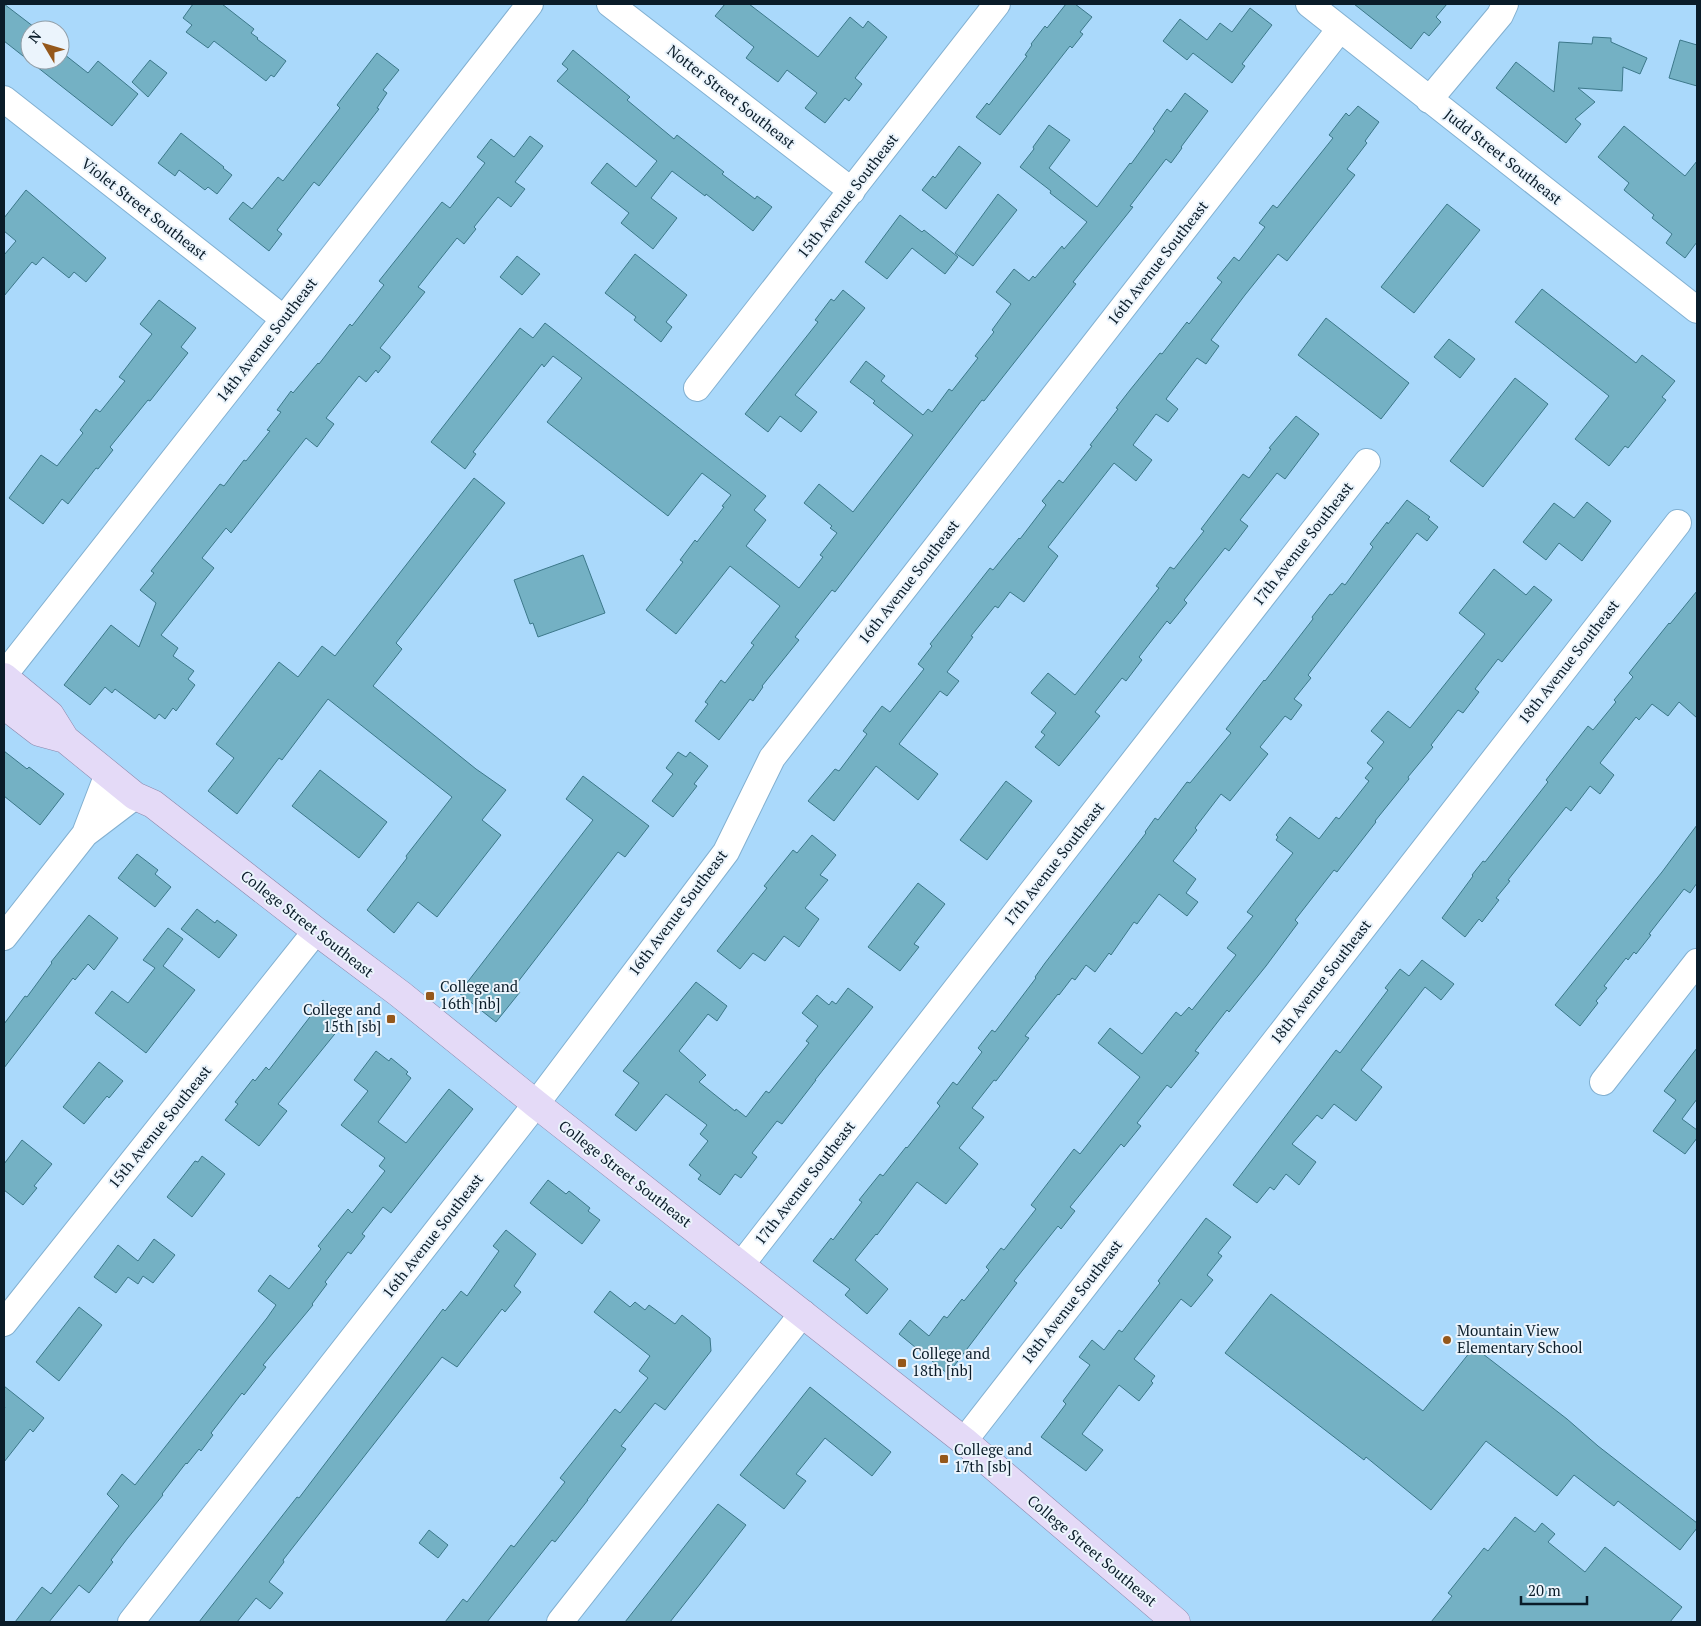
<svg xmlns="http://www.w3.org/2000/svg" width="1701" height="1626" viewBox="0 0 1701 1626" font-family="'PT Serif',serif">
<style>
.building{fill:#74b1c4;stroke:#3c788a}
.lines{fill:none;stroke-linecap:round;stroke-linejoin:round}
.street-casing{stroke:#82b0d1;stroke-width:28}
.primary-casing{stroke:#8c87ab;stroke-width:29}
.street{stroke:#fff;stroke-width:26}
.primary{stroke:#e4daf7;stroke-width:28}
.poi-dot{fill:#95581b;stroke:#ebf4fc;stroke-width:2}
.labels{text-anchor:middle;stroke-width:4;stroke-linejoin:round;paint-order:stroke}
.street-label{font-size:15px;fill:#0a1c29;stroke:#ebf4fc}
.poi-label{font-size:15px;fill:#0a1c29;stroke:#ebf4fc;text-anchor:start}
</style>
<rect width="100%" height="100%" fill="#aad9fb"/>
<!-- building -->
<path class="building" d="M4,4L38,30H30V60H60V51L88,73L98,61L138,94L112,126L4,41Z
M193,4H222L254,29L251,33L258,38L257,39L286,61L274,77L271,75L266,81L214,41L208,48L186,32L192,25L183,18Z
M725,4H749L818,57L850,17L863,28L868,21L887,37L855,78L862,84L849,101L845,98L825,123L805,108L817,93L787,70L778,82L746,58L754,47L715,16Z
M1066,4H1075L1092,17L1080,32L1083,34L1072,48L1070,46L1000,135L976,117L987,103L989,105L1027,56L1025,55L1032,45L1031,44L1045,26L1047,28Z
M1354,4H1447L1436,17L1441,22L1429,36L1424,32L1411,49Z
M1250,8L1272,25L1242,64L1245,66L1232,83L1193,53L1187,60L1163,41L1180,19L1207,40L1220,23L1232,32Z
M1593,37L1611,38V42L1647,58L1640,74L1623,67L1622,91L1578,88L1595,102L1575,119L1581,124L1566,143L1496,88L1516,62L1554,92L1559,42L1592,44Z
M1680,40L1697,45V86L1669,78Z
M573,50L630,97L627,100L674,139L677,135L724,172L722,174L755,199L757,196L772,207L753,231L706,194L705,196L672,171L651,198L677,218L653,249L621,223L629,213L591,183L607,163L636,187L657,161L557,81L568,69L562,64Z
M377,53L399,70L383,90L387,93L377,108L379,109L319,186L314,182L277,230L282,234L269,251L229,219L243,202L252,209L278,177L283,181L340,108L337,105Z
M150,60L167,73L148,97L132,82Z
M1185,93L1208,111L1181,147L1182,148L1171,163L1166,159L1130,206L1133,207L1073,282L1076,284L984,401L982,400L835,592L832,590L795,637L799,640L762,686L763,687L753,701L750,699L719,740L695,721L708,704L705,702L721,680L725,683L754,645L751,643L780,606L730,566L676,634L646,610L683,562L680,560L695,540L697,542L724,507L722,506L731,495L702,473L668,516L547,422L582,378L553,356L544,367L542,364L473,452L476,454L465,469L431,442L520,328L533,338L545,323L766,496L754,510L766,520L746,546L799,588L823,557L820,555L837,533L830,528L832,526L804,503L819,484L853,512L913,435L873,403L875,401L850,382L866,361L885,376L881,381L923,415L928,409L932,412L949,389L952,391L978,358L975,356L994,332L992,330L1011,304L996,292L1014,269L1029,281L1033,276L1035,278L1062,246L1064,249L1087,222L1050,193L1051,191L1020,167L1034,149L1033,147L1049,125L1070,140L1049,168L1097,207L1130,163L1131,164L1155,131L1153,129L1167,109L1171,112Z
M1358,106L1379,122L1365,141L1367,143L1347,169L1355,175L1287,261L1278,254L1245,295L1211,340L1219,346L1206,364L1197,358L1166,399L1178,409L1168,422L1156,414L1133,445L1152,460L1136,481L1114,463L1048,547L1058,556L1024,602L1010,592L998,608L995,606L971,636L973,637L947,672L959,681L947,696L940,691L899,744L938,774L918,800L876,766L834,821L808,801L835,769L839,771L867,734L863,731L882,706L890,712L924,669L918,664L932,646L930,644L990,568L993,570L1019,538L1020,539L1046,505L1042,501L1059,480L1063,483L1092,446L1090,445L1118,409L1116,408L1130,390L1160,353L1162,354L1187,322L1189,324L1222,282L1217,278L1234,257L1239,261L1265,227L1259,223L1273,205L1277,208L1333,138L1329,135L1346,113L1349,116Z
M1624,126L1685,176L1697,161V242L1685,258L1666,243L1672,234L1652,218L1654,215L1624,190L1629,183L1598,157Z
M181,133L224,167L223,168L232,175L217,194L208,187L205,190L179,170L175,176L158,163Z
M530,136L543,146L515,182L525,189L511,207L498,197L474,227L476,229L464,244L457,238L418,287L425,292L380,348L390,356V358L378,373L376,370L366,382L359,376L326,418L334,424L317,447L306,438L231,533L226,528L202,558L214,568L161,635L178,648L173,656L194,671L188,679L195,685L176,711L173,708L165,719L159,714L155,719L115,689L112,693L105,687L90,705L64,685L111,625L139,647L156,603L140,590L154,573L151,571L220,484L224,486L244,460L246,461L270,431L267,430L281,412L277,410L291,391L293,393L318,363L319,364L350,324L352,326L384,285L379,281L442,202L450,208L485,163L477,157L491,139L514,157Z
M959,146L981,163L946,209L922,190L933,176L935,178Z
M26,190L106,258L86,282L74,272L69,278L43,257L36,265L32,262L4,296V255L16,241L4,231V218Z
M998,194L1017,210L973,266L955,253Z
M1447,204L1480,230L1414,313L1381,287Z
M900,215L922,232L924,230L958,257L945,274L912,248L887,279L865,262Z
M635,254L687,295L666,322L672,327L661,342L634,320L636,317L605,293Z
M517,256L540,274L522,295L500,277Z
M1542,289L1636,363L1642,355L1675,381L1662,397L1666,400L1628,448L1625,446L1609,466L1575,439L1609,396L1515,322Z
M843,290L865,308L795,395L817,412L801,432L780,416L768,432L745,414L818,322L815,320L831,299L834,301Z
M159,300L196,328L181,347L188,353L150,401L148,400L110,447L113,450L98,469L96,468L68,504L62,499L43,524L9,498L41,455L57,466L83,433L80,430L96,409L100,412L125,381L119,377L152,334L140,324Z
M1326,318L1409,383L1381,419L1298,355Z
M1449,339L1475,359L1460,378L1434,357Z
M1515,378L1548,404L1483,487L1450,461Z
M1296,416L1319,434L1285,479L1277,473L1240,520L1248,526L1229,551L1225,548L1184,600L1187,603L1170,624L1167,621L1139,657L1142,660L1126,681L1122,678L1095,712L1100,716L1059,766L1035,747L1045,735L1041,732L1056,713L1031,693L1048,673L1075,695L1159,588L1156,586L1170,567L1174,569L1204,531L1201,529L1243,474L1249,478L1271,449L1269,448Z
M474,478L505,503L396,643L402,649L373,686L476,769L506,790L482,820L501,835L437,917L418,902L394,933L367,910L407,858L406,856L452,797L328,699L282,760L279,758L237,814L208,791L234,758L216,744L279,662L298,677L322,646L335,656Z
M1407,500L1430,517L1428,519L1438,527L1427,541L1417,533L1308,675L1311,678L1294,699L1302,705L1291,720L1285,716L1260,747L1268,754L1230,801L1221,794L1195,828L1197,830L1173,861L1196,879L1186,893L1198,902L1187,916L1159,894L1137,924L1134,922L1111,955L1109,953L1095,972L1086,965L1075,980L1072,978L1059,995L1058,994L1025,1036L1029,1038L996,1081L994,1080L972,1108L984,1117L959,1148L978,1164L946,1204L917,1182L877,1235L876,1234L855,1260L888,1289L867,1314L845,1295L850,1289L813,1261L831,1238L833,1240L862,1202L859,1200L880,1174L883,1176L906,1147L907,1148L940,1106L937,1103L953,1082L957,1085L982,1052L978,1048L992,1030L995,1032L1036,978L1035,977L1045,963L1146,833L1145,832L1155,818L1158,820L1187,782L1190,783L1231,733L1226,729L1264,680L1265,681L1313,619L1312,617L1330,594L1332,595L1342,583L1345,585L1373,547L1370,544L1387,522L1388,524Z
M1587,502L1611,521L1582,561L1559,543L1546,560L1523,542L1554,503L1574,518Z
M583,555L605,613L538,637L533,623L530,624L514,580Z
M1494,569L1526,595L1534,586L1552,600L1502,662L1498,659L1475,689L1479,692L1463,713L1458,710L1431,745L1433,747L1408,777L1409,779L1375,821L1376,822L1337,872L1334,870L1295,920L1298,923L1266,966L1229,1012L1227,1010L1195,1051L1199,1053L1171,1088L1167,1085L1137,1123L1141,1126L1124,1147L1121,1144L1070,1207L1075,1211L1061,1229L1058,1226L1014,1281L1017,1283L948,1374L899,1334L910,1320L929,1336L944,1316L947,1318L962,1299L964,1301L989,1270L986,1267L1001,1248L1004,1250L1036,1209L1031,1205L1074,1149L1080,1154L1140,1077L1098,1043L1110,1028L1142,1054L1176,1012L1181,1016L1189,1007L1192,1010L1236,955L1227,948L1253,916L1247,912L1293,853L1276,840L1278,837L1276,835L1290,817L1319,839L1336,817L1339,819L1369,781L1365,778L1373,768L1367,763L1384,742L1371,731L1388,711L1410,728L1485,634L1459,613Z
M1697,591V718L1679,702L1668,716L1652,704L1639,720L1636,717L1600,763L1614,775L1600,794L1590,786L1571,811L1566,807L1508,880L1510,881L1496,898L1499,900L1482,922L1479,919L1465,937L1442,918L1473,876L1472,875L1483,861L1485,862L1548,782L1546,780L1588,726L1593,730L1616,702L1614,700L1633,677L1629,673L1669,623L1670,624Z
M4,751L27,769L29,767L64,794L40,825L4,796Z
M678,752L686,757L690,752L708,766L694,784L697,786L673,817L652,801L673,774L666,768Z
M320,770L387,822L359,858L292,806Z
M583,776L649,826L625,857L618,852L514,987L520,992L496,1022L459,993L593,820L566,799Z
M1006,781L1032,801L987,860L960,840Z
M1697,825V883L1690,893L1684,889L1649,934L1651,935L1636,954L1634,952L1628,960L1626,958L1604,986L1607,988L1596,1001L1598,1003L1580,1026L1555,1005L1662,872Z
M812,835L836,855L820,875L828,880L805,908L819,919L799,947L784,936L765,961L753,953L740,969L717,951L763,893L767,888L764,886L793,850L797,853Z
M137,854L158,870L155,874L171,887L155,907L118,878Z
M918,883L945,904L914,944L919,947L900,971L868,947Z
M197,909L215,923L217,920L237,935L219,958L181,929Z
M89,915L118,938L94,970L88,964L75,980L73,978L4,1068V1024L25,996L27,997L52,963L51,962Z
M168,928L183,939L163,966L195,990L146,1053L95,1013L112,991L128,1003L155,968L143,960Z
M1422,960L1454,984L1441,1000L1425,987L1361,1070L1382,1087L1356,1121L1334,1104L1322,1119L1317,1115L1292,1144L1316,1162L1299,1185L1286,1174L1274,1190L1270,1187L1257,1203L1233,1185L1336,1050L1340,1053L1388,990L1385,988L1400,969L1409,976Z
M696,982L727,1006L717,1021L708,1014L679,1051L706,1075L699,1082L735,1111L736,1109L746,1117L766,1091L769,1093L809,1043L806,1041L818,1026L802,1013L817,995L829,1005L832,1001L836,1004L848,988L873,1007L815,1080H816L782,1124L777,1121L752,1153L757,1157L741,1178L735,1174L720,1195L698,1179L701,1175L689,1165L708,1141L700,1134L707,1125L666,1094L636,1131L615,1115L639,1083L623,1071Z
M323,1000L347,1019L278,1104L287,1111L259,1146L225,1120L238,1104L235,1102L253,1079L255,1081L266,1067L269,1070Z
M1697,1048V1099L1682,1119L1697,1130V1138L1685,1154L1653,1131L1676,1100L1664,1091Z
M376,1051L389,1061L391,1058L408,1072L406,1074L411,1078L378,1122L406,1143L449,1089L473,1109L391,1213L383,1207L362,1234L365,1236L351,1254L348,1252L325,1282L327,1284L312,1304L313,1305L263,1365L266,1367L244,1395L242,1393L211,1433L213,1435L201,1451L199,1449L187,1464L186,1463L162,1494L163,1495L127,1539L111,1560L113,1562L89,1593L79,1585L49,1622H15L42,1587L51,1594L119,1506L107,1494L122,1474L135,1485L267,1318L276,1305L258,1291L270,1275L289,1289L321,1249L318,1246L348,1209L352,1213L385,1171L379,1166L385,1158L341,1125L368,1091L354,1080Z
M99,1062L123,1081L109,1098L107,1096L84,1124L63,1107Z
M22,1140L52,1164L34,1186L37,1188L23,1205L4,1190V1164Z
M202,1156L225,1174L192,1217L167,1197L195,1161L198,1162Z
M548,1180L566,1194L569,1191L590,1208L588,1211L600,1220L582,1244L530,1203Z
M1206,1218L1231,1237L1218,1253L1222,1256L1207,1275L1213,1280L1191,1307L1181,1299L1134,1359L1155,1376L1151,1381L1153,1383L1139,1401L1119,1385L1082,1434L1103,1450L1086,1471L1041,1437L1066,1404L1063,1401L1090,1365L1079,1357L1092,1340L1104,1350L1119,1330L1122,1332L1160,1283L1158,1281Z
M506,1230L536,1254L514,1286L521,1292L505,1312L502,1309L457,1367L442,1357L283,1560L284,1562L269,1582L283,1593L270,1609L256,1598L237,1622H199L297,1497L299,1498L321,1469L443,1309L445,1311L461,1291L467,1296L499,1251L493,1246Z
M154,1239L175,1255L153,1283L143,1276L138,1284L128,1277L116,1293L94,1277L118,1245L138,1261Z
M610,1291L630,1307L635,1302L645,1310L649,1305L675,1324L682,1315L710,1338L711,1351L665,1410L655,1403L621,1446L626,1449L587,1500H588L555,1542L552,1540L487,1622H445L463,1599L467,1602L511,1545L514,1547L565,1482L560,1478L615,1409L620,1413L648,1378L639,1371L650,1356L594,1312Z
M1271,1294L1423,1411L1474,1347L1567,1419L1598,1446L1697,1523V1528L1680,1550L1618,1501L1614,1506L1574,1475L1557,1496L1486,1441L1431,1510L1366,1457L1364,1460L1225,1353Z
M79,1307L102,1325L59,1381L36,1362Z
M4,1386L44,1418L33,1432L30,1429L4,1462V1409L5,1407L4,1406Z
M810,1387L891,1452L872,1476L825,1438L796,1474L806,1481L784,1509L740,1475Z
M718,1504L746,1525L700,1584L670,1622H625Z
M1515,1517L1535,1532L1542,1523L1555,1534L1548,1542L1585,1572L1605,1547L1682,1607L1670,1622H1431L1452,1596L1448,1593L1484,1548L1488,1551Z
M429,1530L448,1545L438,1558L419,1543Z"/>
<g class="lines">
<!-- street casing -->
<g class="street-casing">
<path id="street" d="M610,4L852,191
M1309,4L1697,310
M4,99L284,319
M1429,100L1500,15L1505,4
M697,388L997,4
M4,675L284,319L530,4
M85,834L108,774
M4,937L85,834L135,796
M1603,1082L1697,962
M741,1265L1367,462
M4,1323L316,931
M964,1441L1678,523
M131,1622L536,1104L726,852L772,758L1340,29
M560,1622L803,1313"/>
</g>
<!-- primary casing -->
<g class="primary-casing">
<path id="primary" d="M4,677L50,715L65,739L135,796L153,804L316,931L400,994L536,1104L964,1441L1176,1622
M4,705L39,732L65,739"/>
</g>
<!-- street -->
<use href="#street" class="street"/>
<!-- primary -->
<use href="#primary" class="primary"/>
</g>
<!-- markers -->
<g class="poi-dot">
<rect x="425" y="991" width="10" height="10" rx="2.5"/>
<rect x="386" y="1014" width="10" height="10" rx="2.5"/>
<circle cx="1447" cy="1340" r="5"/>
<rect x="897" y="1358" width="10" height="10" rx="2.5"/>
<rect x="939" y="1454" width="10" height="10" rx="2.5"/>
</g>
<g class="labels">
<!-- street labels -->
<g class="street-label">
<text transform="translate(731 97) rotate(38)" y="5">Notter Street Southeast</text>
<text transform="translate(1503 157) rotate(38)" y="5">Judd Street Southeast</text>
<text transform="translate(848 196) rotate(-52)" y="5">15th Avenue Southeast</text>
<text transform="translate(144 209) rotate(38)" y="5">Violet Street Southeast</text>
<text transform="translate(1158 263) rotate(-52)" y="5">16th Avenue Southeast</text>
<text transform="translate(267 340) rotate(-52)" y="5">14th Avenue Southeast</text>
<text transform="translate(1303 544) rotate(-52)" y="5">17th Avenue Southeast</text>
<text transform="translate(909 582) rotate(-52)" y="5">16th Avenue Southeast</text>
<text transform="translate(1569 662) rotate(-52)" y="5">18th Avenue Southeast</text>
<text transform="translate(1054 864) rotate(-52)" y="5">17th Avenue Southeast</text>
<text transform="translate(678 913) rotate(-53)" y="5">16th Avenue Southeast</text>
<text transform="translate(307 924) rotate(38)" y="5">College Street Southeast</text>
<text transform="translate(1321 982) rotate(-52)" y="5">18th Avenue Southeast</text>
<text transform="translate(160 1127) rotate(-51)" y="5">15th Avenue Southeast</text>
<text transform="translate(625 1174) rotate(38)" y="5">College Street Southeast</text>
<text transform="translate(805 1183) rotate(-52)" y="5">17th Avenue Southeast</text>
<text transform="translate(433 1236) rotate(-52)" y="5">16th Avenue Southeast</text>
<text transform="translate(1072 1302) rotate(-52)" y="5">18th Avenue Southeast</text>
<text transform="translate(1092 1551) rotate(40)" y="5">College Street Southeast</text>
</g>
<!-- poi labels -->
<g class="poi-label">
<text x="440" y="992">College and<tspan x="440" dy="17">16th [nb]</tspan></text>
<text x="381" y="1015" text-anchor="end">College and<tspan x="381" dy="17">15th [sb]</tspan></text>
<text x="1457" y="1336">Mountain View<tspan x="1457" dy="17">Elementary School</tspan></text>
<text x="912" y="1359">College and<tspan x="912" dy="17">18th [nb]</tspan></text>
<text x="954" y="1455">College and<tspan x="954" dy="17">17th [sb]</tspan></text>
</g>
</g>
<!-- border -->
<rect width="1701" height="1626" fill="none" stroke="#0a1c29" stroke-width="10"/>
<!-- north arrow -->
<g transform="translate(45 45) rotate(308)"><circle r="24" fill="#ebf4fc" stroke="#919ea8"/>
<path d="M0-4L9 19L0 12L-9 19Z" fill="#95581b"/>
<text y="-8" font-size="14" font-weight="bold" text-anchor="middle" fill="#0a1c29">N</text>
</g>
<!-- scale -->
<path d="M1521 1596v8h66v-8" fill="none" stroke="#0a1c29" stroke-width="2.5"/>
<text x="1528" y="1596" font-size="15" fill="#0a1c29" stroke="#ebf4fc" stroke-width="4" paint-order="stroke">20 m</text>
</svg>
